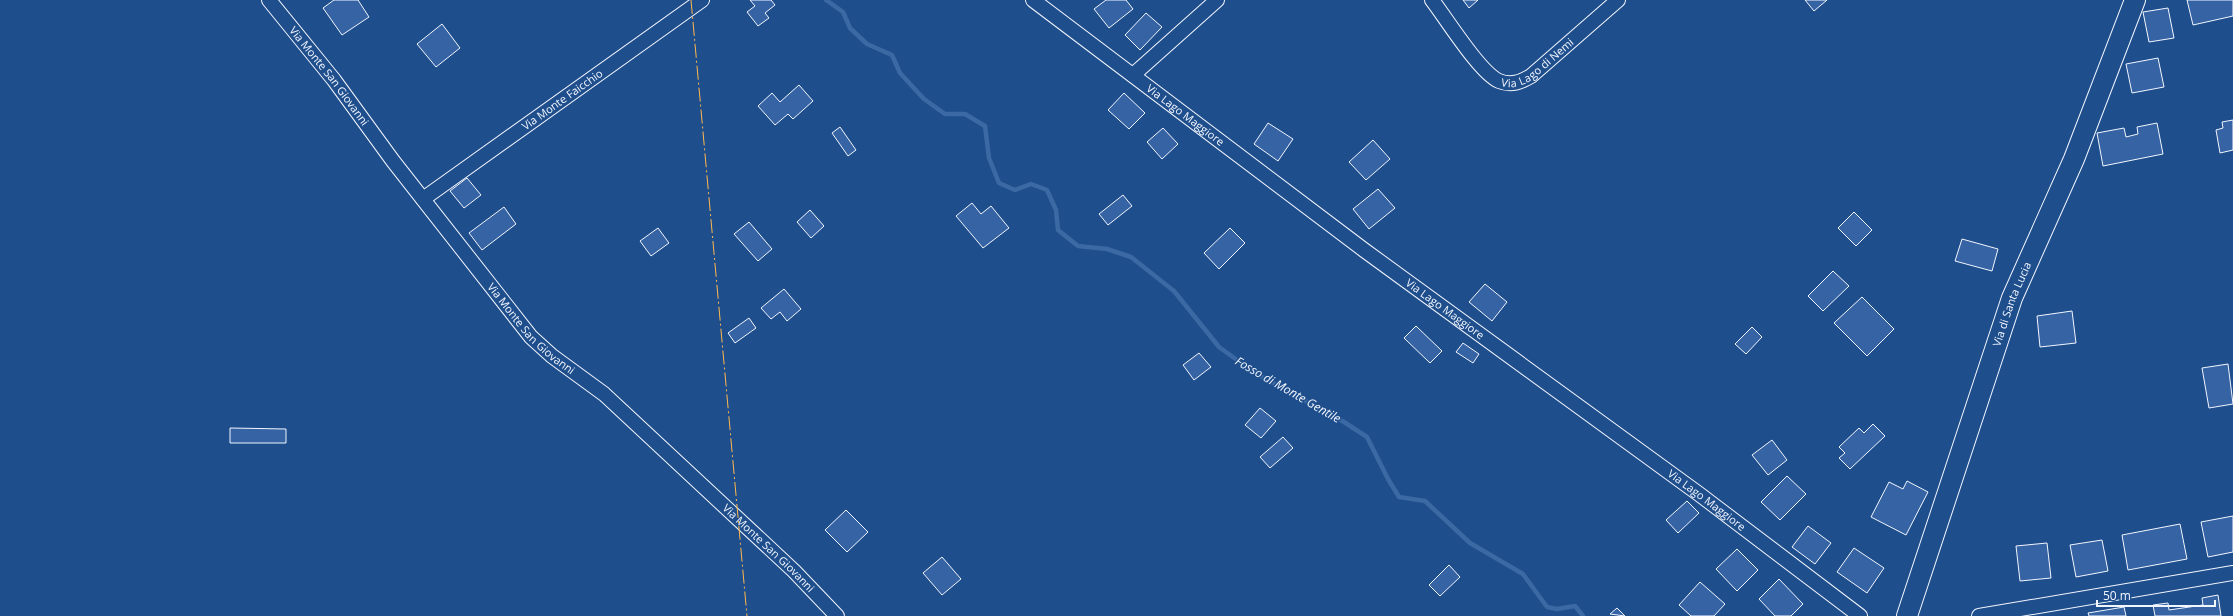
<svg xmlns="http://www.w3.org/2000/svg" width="2233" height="616" viewBox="0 0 2233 616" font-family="'Open Sans',sans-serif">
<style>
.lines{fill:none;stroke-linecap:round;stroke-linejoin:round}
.stream{stroke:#3b69a3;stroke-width:4.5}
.building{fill:#3563a3;stroke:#f2f6ff}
.street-casing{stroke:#f2f6ff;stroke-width:16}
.secondary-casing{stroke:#f2f6ff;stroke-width:22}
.street{stroke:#1f4e8c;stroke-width:14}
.secondary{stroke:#1f4e8c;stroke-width:20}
.power{stroke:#ffb74d;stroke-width:1;stroke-dasharray:14 3 2 3;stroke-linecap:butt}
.labels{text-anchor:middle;stroke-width:3;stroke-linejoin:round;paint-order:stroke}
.street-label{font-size:11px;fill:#f2f6ff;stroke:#1f4e8c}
.water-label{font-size:12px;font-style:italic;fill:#f2f6ff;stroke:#1f4e8c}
</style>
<rect width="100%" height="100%" fill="#1f4e8c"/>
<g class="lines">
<!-- stream -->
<path class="stream" d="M826,0L843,12L850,28L867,44L892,55L900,73L924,99L945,114H965L985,126L989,158L999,183L1015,190L1031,184L1047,190L1056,210L1058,230L1078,246L1107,249L1131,257L1174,291L1219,347L1255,373L1344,422L1367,437L1388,479L1399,497L1425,501L1470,543L1523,574L1547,607L1557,609L1575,606L1583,616"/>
</g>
<!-- building -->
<path class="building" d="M334,0H358L369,17L342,35L323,8Z
M750,0H771L775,5L765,13L769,18L758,26L747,12L755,6Z
M1106,0H1126L1133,9L1109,28L1094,9Z
M1463,0H1478L1469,8Z
M1805,0H1827L1814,11Z
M2187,0H2233V16L2193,25Z
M2168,8L2174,38L2149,42L2143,12Z
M1146,13L1162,27L1140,50L1125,35Z
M442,24L460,48L436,67L417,44Z
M2158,58L2164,87L2132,93L2126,64Z
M799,85L813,101L793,119L788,114L775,125L758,106L772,93L780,102Z
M1124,93L1145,113L1129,129L1108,110Z
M2233,120V150L2220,153L2216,130L2223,128L2222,122Z
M1268,123L1293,139L1278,161L1254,144Z
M2157,123L2163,154L2103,166L2097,133L2124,128L2126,137L2138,134L2137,127Z
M840,127L856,150L848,156L832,133Z
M1163,128L1178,144L1162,159L1147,142Z
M1373,140L1390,159L1366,180L1349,162Z
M467,178L481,195L464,208L450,191Z
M1378,189L1395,208L1369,229L1353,209Z
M1123,195L1132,206L1108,225L1099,214Z
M972,203L981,214L991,206L1009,228L983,248L956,216Z
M504,207L516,224L482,250L469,233Z
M810,210L824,226L811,238L797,222Z
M1854,212L1872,230L1856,246L1838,228Z
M749,222L772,249L758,261L734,234Z
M658,228L669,243L651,256L640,241Z
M1230,228L1245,243L1219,269L1204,253Z
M1962,239L1998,249L1992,271L1955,261Z
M1833,271L1849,286L1823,311L1808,296Z
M1485,284L1507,302L1492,321L1469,302Z
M784,289L801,309L787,321L780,312L771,319L761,308Z
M1862,297L1894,329L1867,356L1834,323Z
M2072,311L2076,343L2040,347L2037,316Z
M749,318L756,328L735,343L728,333Z
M1416,326L1442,351L1430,363L1404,338Z
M1752,327L1762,337L1746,354L1735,344Z
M1463,343L1479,354L1473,363L1456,352Z
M1199,353L1211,367L1194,380L1183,365Z
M2228,364L2233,404L2209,408L2202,368Z
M1260,408L1276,421L1261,438L1245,425Z
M1873,424L1885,436L1850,469L1839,458L1845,453L1839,447L1859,428L1864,433Z
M230,428L286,429V443H230Z
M1283,437L1293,448L1270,468L1260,457Z
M1772,440L1787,460L1768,475L1752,455Z
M1787,476L1806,494L1780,520L1761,502Z
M1907,481L1928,492L1906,535L1871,517L1889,482L1903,489Z
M1687,501L1699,513L1678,533L1666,520Z
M846,510L868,532L847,552L825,530Z
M2233,516V552L2208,557L2201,522Z
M2180,524L2187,559L2128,570L2122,535Z
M1808,526L1831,543L1815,564L1792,547Z
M2102,540L2108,571L2076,577L2070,545Z
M2047,543L2051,578L2020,581L2016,546Z
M1854,548L1884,568L1867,593L1837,572Z
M1737,549L1758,570L1737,591L1716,569Z
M942,557L961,579L942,595L923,573Z
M1449,565L1460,577L1440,596L1429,585Z
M1779,579L1803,604L1791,616H1775L1759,599Z
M1700,582L1725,604L1714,616H1691L1679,605Z
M2218,595L2221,616H2155L2153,605L2168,603L2169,610L2203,605L2202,598Z
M2124,607L2126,616H2089L2088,613Z
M1617,608L1625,616L1610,614Z"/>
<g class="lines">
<!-- street casing -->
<g class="street-casing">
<g id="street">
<path id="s1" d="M269,0L334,80L393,161L531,337L552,356L604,394L794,571L837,616"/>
<path id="s2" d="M1033,0L1364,250L1699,494L1860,616"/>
<path id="s3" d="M1432,0C1446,18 1480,73 1499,81C1511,86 1521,82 1531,76L1618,0"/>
<path d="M1133,75L1217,0"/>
<path id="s4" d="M423,199L702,0"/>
<path d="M1979,616L2233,573"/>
</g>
</g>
<!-- secondary casing -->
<g class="secondary-casing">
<g id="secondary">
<path id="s5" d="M1907,616L2012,298L2074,159L2135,0"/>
</g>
</g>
<!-- street -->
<use href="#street" class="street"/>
<!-- secondary -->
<use href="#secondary" class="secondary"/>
<!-- power -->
<path class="power" d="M691,0L747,616"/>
</g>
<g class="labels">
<!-- street labels -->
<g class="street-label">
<text dy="4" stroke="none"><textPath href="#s3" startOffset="151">Via Lago di Nemi</textPath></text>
<text dy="4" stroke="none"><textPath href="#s1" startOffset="97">Via Monte San Giovanni</textPath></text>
<text dy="4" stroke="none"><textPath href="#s4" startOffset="171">Via Monte Faicchio</textPath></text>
<text dy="4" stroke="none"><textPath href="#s2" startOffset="191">Via Lago Maggiore</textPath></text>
<text dy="4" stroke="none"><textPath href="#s5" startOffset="329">Via di Santa Lucia</textPath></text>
<text dy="4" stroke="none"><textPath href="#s2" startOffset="515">Via Lago Maggiore</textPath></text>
<text dy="4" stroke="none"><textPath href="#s1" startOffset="421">Via Monte San Giovanni</textPath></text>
<text dy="4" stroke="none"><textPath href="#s2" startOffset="839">Via Lago Maggiore</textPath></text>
<text dy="4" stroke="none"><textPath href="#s1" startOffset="745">Via Monte San Giovanni</textPath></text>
</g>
<!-- water labels -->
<g class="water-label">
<text transform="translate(1288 390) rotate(30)" y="4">Fosso di Monte Gentile</text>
</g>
</g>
<!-- scale -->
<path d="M2097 600v6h118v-6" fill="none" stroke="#f2f6ff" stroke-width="2"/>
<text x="2103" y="600" font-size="12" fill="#f2f6ff" stroke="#1f4e8c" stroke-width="3" paint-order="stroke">50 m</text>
</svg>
